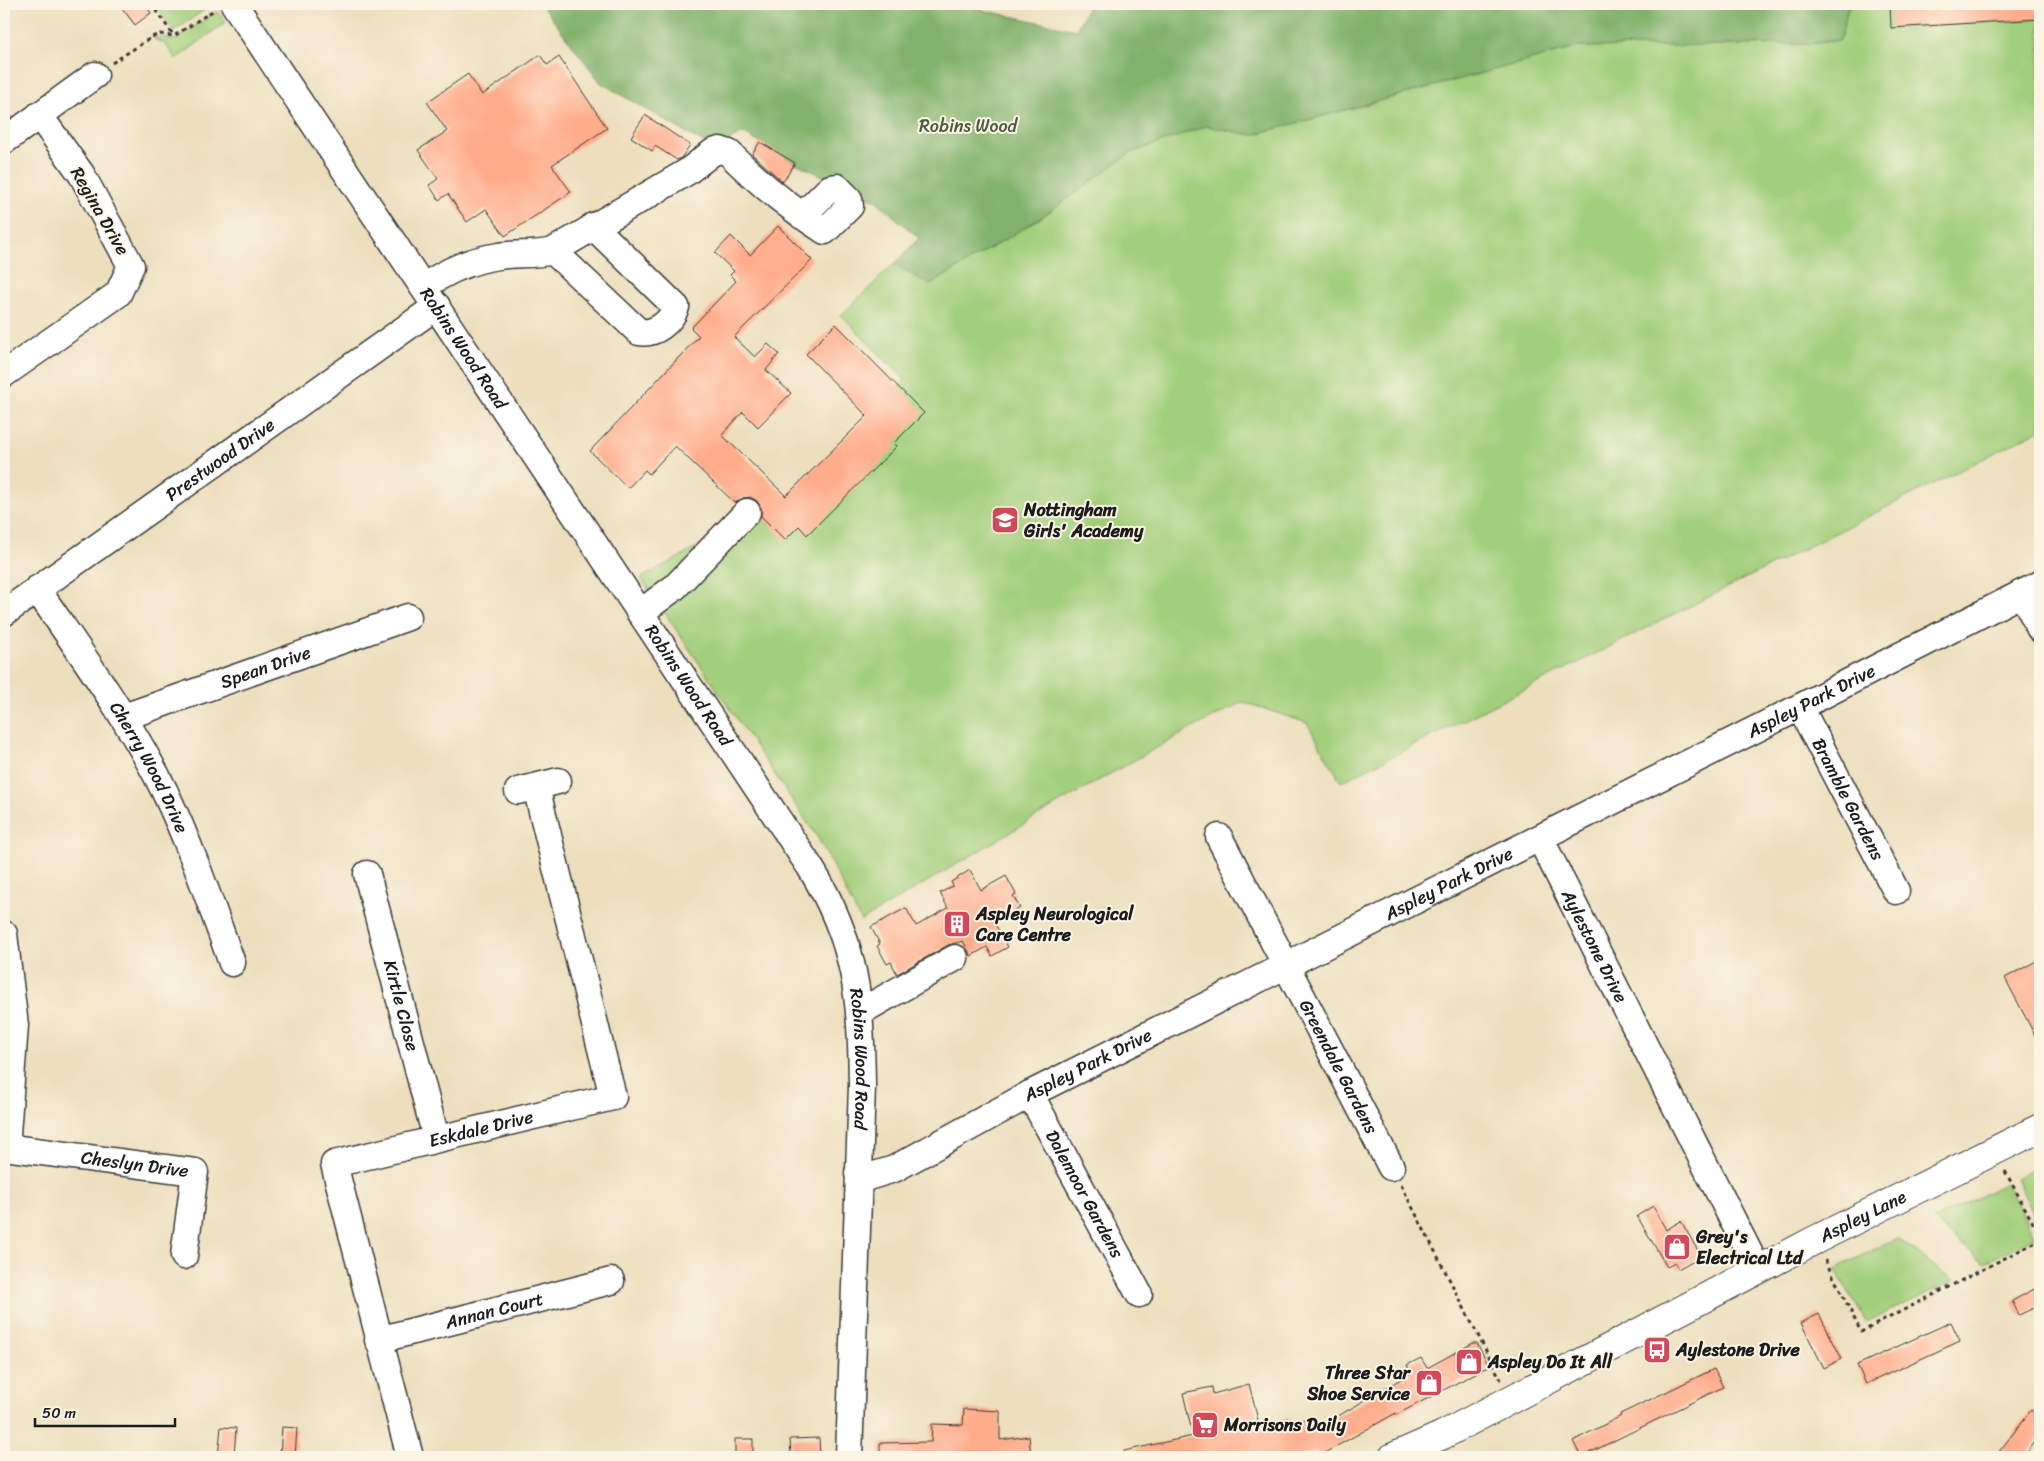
<svg xmlns="http://www.w3.org/2000/svg" width="2044" height="1461" viewBox="0 0 2044 1461" font-family="Sriracha,sans-serif">
<style>
.green{fill:#a2cf7c;stroke:#5f764c}
.forest{fill:#81b26c;stroke:#4e6744}
.building{fill:#ffac8b}
.lines{fill:none;stroke-linecap:round;stroke-linejoin:round}
.minor-casing{stroke:#3b3934;stroke-width:29}
.major-casing{stroke:#3b3934;stroke-width:30}
.path{stroke:#3b3934;stroke-width:3;stroke-dasharray:4 4;stroke-linecap:butt}
.minor{stroke:#fff;stroke-width:26}
.major{stroke:#fff;stroke-width:28}
.labels{text-anchor:middle;stroke-width:4;stroke-linejoin:round;paint-order:stroke}
.park-label{font-size:18px;fill:#4b5b3e;stroke:#fcf5e5}
.street-label{font-size:18px;fill:#1c1c1c;stroke:#fcf5e5}
.poi-label{font-size:18px;font-weight:bold;fill:#1c1c1c;stroke:#fcf5e5;text-anchor:start}
</style>
<rect width="100%" height="100%" fill="#fcf5e5"/>
<filter id="ink" filterUnits="userSpaceOnUse"><feTurbulence type="fractalNoise" baseFrequency=".02" numOctaves="2"/><feDisplacementMap in="SourceGraphic" scale="10" xChannelSelector="R" yChannelSelector="G"/><feConvolveMatrix kernelMatrix="1 2 1 2 8 2 1 2 1" color-interpolation-filters="sRGB"/></filter>
<filter id="wash" filterUnits="userSpaceOnUse"><feTurbulence type="fractalNoise" baseFrequency=".0096" numOctaves="4" result="noise"/><feDisplacementMap in="SourceGraphic" scale="20" xChannelSelector="R" yChannelSelector="G"/><feGaussianBlur stdDeviation="1.12" result="paint"/><feColorMatrix in="noise" values="0 0 0 0 0 0 0 0 0 0 0 0 0 0 0 0 0 1.4 0 .05"/><feComposite in="paint" operator="in"/></filter>
<g filter="url(#wash)">
<rect width="100%" height="100%" fill="#eddfbe"/>
<!-- green -->
<path class="green" d="M155,4H213L174,31Z
M1849,4H1883L1890,6L1892,28L2040,19V430L1341,782L1307,723L1243,702C1112,768 987,847 861,921L818,838L641,578L779,503L797,490L905,380L841,315L894,264L930,285L1042,217L1130,153L1206,126L1253,135L1578,47L1807,44L1840,40Z
M217,11L226,22L176,59L165,44L154,39L161,37L175,40Z
M2040,1166V1227L2016,1178Z
M2006,1183L2035,1237L1984,1263L1933,1220Z
M1897,1238L1954,1281L1866,1322L1835,1269Z"/>
<!-- forest -->
<path class="forest" d="M541,4H954L1076,30L1089,4H1849L1840,40L1807,44L1579,47L1252,135L1206,126L1130,153L1042,217L930,285L894,264L919,238L875,200L795,163L743,133L714,149L601,83Z"/>
<g id="blocks">
<!-- building -->
<path class="building" d="M119,4H145L151,13L135,25Z
M1890,4H2040V19L1891,28Z
M540,55L547,65L559,57L607,128L552,165L571,192L505,236L486,209L467,222L448,194L439,200L429,185L438,179L418,150L447,131L427,102L468,74L482,95Z
M645,115L690,145L681,158L677,160L655,146L652,151L631,137Z
M760,142L795,163L783,182L752,154Z
M778,226L812,260L734,337L755,357L768,344L779,354L766,370L791,393L758,427L743,412L722,435L786,496L867,416L806,354L836,324L924,413L894,443L897,446L807,535L799,526L785,540L761,516V508L757,501L750,497L743,498L735,503L675,446L649,474L645,470L628,488L590,451L699,336L691,328L736,281L730,275L734,271L715,253L731,236L750,255Z
M970,870L981,890L1006,876L1016,894L1013,896L1020,908L994,922L1008,947L992,956L987,947L971,956L963,941L948,945L897,974L891,962L887,964L877,946L880,944L871,927L906,908L916,926L948,908L940,893L953,886L951,882Z
M2040,959V1045L2005,978Z
M1653,1206L1666,1230L1681,1221L1701,1256L1678,1269L1675,1263L1667,1267L1637,1216Z
M2040,1286V1305L2019,1315L2012,1301Z
M1819,1314L1842,1359L1824,1368L1801,1323Z
M1951,1322L1960,1341L1866,1384L1857,1365Z
M1473,1343H1477L1489,1366L1396,1415V1413L1319,1456L1316,1451L1299,1457H1124V1451L1193,1436L1183,1393L1212,1387L1213,1394L1249,1384L1260,1428L1288,1418L1291,1427L1311,1416L1318,1428L1411,1373L1407,1365L1421,1358L1427,1368Z
M1714,1369L1723,1387L1581,1457L1573,1441L1621,1416L1620,1414Z
M964,1409L1000,1411V1440L1029,1436L1031,1457H880V1443L931,1442L932,1424L963,1425Z
M2031,1410L2040,1417V1435L2024,1457H1995Z
M221,1427L236,1428L234,1457H218Z
M282,1427L297,1428L295,1457H280Z
M819,1438L820,1457H791L790,1439Z
M735,1439H753V1457H735Z"/>
</g>
</g>
<g filter="url(#ink)">
<use href="#blocks" fill-opacity="0" stroke="#3b3934" stroke-width="1"/>
<g class="lines">
<!-- minor casing -->
<g class="minor-casing">
<g id="minor">
<path id="s1" d="M234,4L810,867C857,943 861,1000 862,1086L849,1457"/>
<path d="M4,141L95,75"/>
<path d="M553,251L639,332C655,335 671,322 676,307L593,226"/>
<path d="M423,287C447,271 470,260 499,256C518,253 532,256 553,251L687,172L713,152L720,150L729,153C759,183 789,208 825,231L850,206L849,199L837,187L830,188L802,216"/>
<path d="M4,374L118,294L131,266L82,175L39,115"/>
<path id="s2" d="M37,589C81,654 129,719 164,790C191,846 211,905 232,963"/>
<path d="M2022,593L2040,629"/>
<path id="s3" d="M4,613L437,306"/>
<path d="M640,613L675,587L747,512"/>
<path id="s4" d="M1800,707L1896,891"/>
<path id="s5" d="M124,717L408,617"/>
<path d="M518,791L558,781"/>
<path id="s6" d="M1219,837L1391,1167"/>
<path id="s7" d="M1540,838L1758,1270"/>
<path id="s8" d="M367,874L436,1138"/>
<path d="M4,934L15,1025L6,1148"/>
<path d="M860,1012L955,958"/>
<path id="s9" d="M1030,1094L1139,1294"/>
<path id="s10" d="M4,1147L195,1172L184,1256"/>
<path id="s11" d="M858,1173L868,1177L894,1169L1030,1094L1800,707L2040,584"/>
<path id="s12" d="M378,1340L611,1281"/>
<path id="s13" d="M410,1457L334,1164L613,1097L536,787"/>
</g>
</g>
<!-- major casing -->
<g class="major-casing">
<g id="major">
<path id="s14" d="M1393,1457L1443,1435L1815,1240L2040,1128"/>
</g>
</g>
<!-- path -->
<path class="path" d="M151,4L174,36
M112,63L152,37L160,34L174,36L214,10
M2005,1171L2040,1236
M1401,1185L1501,1380
M1825,1260L1861,1332L2040,1240"/>
<!-- minor -->
<use href="#minor" class="minor"/>
<!-- major -->
<use href="#major" class="major"/>
</g>
</g>
<!-- icons -->
<defs>
<g id="school-square" transform="scale(1.4375)"><rect x="-9" y="-9" width="18" height="18" rx="4" fill="#d1495b" stroke="#fcf5e5"/><path d="M0-5L7-2L0 1L-7-2ZM-4 1L0 2.5L4 1V4Q0 6-4 4Z" fill="#fff"/></g>
<g id="building-square" transform="scale(1.4375)"><rect x="-9" y="-9" width="18" height="18" rx="4" fill="#d1495b" stroke="#fcf5e5"/><path d="M-4-6H4V6H1V3H-1V6H-4ZM-2.5-4.3h1.7v1.8h-1.7ZM.8-4.3h1.7v1.8H.8ZM-2.5-1h1.7V.8h-1.7ZM.8-1h1.7V.8H.8Z" fill="#fff"/></g>
<g id="shop-square" transform="scale(1.4375)"><rect x="-9" y="-9" width="18" height="18" rx="4" fill="#d1495b" stroke="#fcf5e5"/><path d="M-5-2.5h2.3a2.7 3.5 0 0 1 5.4 0H5L5.5 6h-11ZM-1.5-2.5h3a1.5 2.3 0 0 0-3 0Z" fill="#fff"/></g>
<g id="bus-square" transform="scale(1.4375)"><rect x="-9" y="-9" width="18" height="18" rx="4" fill="#d1495b" stroke="#fcf5e5"/><path d="M-5-6H5V4H4V6H2V4H-2V6H-4V4H-5ZM-3.5-4V0h7V-4ZM-3.5 1.2v1.5H-2V1.2ZM2 1.2v1.5H3.5V1.2Z" fill="#fff"/></g>
<g id="supermarket-square" transform="scale(1.4375)"><rect x="-9" y="-9" width="18" height="18" rx="4" fill="#d1495b" stroke="#fcf5e5"/><path d="M-6-5.5h2.5l.6 2H6L4.5 2H-2.5L-4.4-4H-6ZM-1.5 3.2a1.3 1.3 0 1 0 .1 0ZM3 3.2a1.3 1.3 0 1 0 .1 0Z" fill="#fff"/></g>
</defs>
<g fill-rule="evenodd">
<use href="#school-square" x="1005" y="520"/>
<use href="#building-square" x="957" y="924"/>
<use href="#shop-square" x="1677" y="1247"/>
<use href="#bus-square" x="1657" y="1350"/>
<use href="#shop-square" x="1469" y="1362"/>
<use href="#shop-square" x="1429" y="1383"/>
<use href="#supermarket-square" x="1205" y="1425"/>
</g>
<g class="labels">
<!-- park labels -->
<g class="park-label">
<text x="968" y="132">Robins Wood</text>
</g>
<!-- street labels -->
<g class="street-label">
<text transform="translate(100 211) rotate(60)" y="6">Regina Drive</text>
<text dy="6" stroke="none"><textPath href="#s1" startOffset="414">Robins Wood Road</textPath></text>
<text dy="6" stroke="none"><textPath href="#s3" startOffset="265">Prestwood Drive</textPath></text>
<text dy="6" stroke="none"><textPath href="#s5" startOffset="150">Spean Drive</textPath></text>
<text dy="6" stroke="none"><textPath href="#s1" startOffset="819">Robins Wood Road</textPath></text>
<text dy="6" stroke="none"><textPath href="#s11" startOffset="1068">Aspley Park Drive</textPath></text>
<text dy="6" stroke="none"><textPath href="#s2" startOffset="211">Cherry Wood Drive</textPath></text>
<text dy="6" stroke="none"><textPath href="#s4" startOffset="104">Bramble Gardens</textPath></text>
<text dy="6" stroke="none"><textPath href="#s11" startOffset="662">Aspley Park Drive</textPath></text>
<text dy="6" stroke="none"><textPath href="#s7" startOffset="121">Aylestone Drive</textPath></text>
<text dy="6" stroke="none"><textPath href="#s8" startOffset="136">Kirtle Close</textPath></text>
<text dy="6" stroke="none"><textPath href="#s1" startOffset="1239">Robins Wood Road</textPath></text>
<text dy="6" stroke="none"><textPath href="#s11" startOffset="258">Aspley Park Drive</textPath></text>
<text dy="6" stroke="none"><textPath href="#s6" startOffset="259">Greendale Gardens</textPath></text>
<text dy="6" stroke="none"><textPath href="#s13" startOffset="454">Eskdale Drive</textPath></text>
<text dy="6" stroke="none"><textPath href="#s10" startOffset="132">Cheslyn Drive</textPath></text>
<text dy="6" stroke="none"><textPath href="#s9" startOffset="114">Dalemoor Gardens</textPath></text>
<text dy="6" stroke="none"><textPath href="#s14" startOffset="528">Aspley Lane</textPath></text>
<text dy="6" stroke="none"><textPath href="#s12" startOffset="120">Annan Court</textPath></text>
</g>
<!-- poi labels -->
<g class="poi-label">
<text x="1024" y="516">Nottingham<tspan x="1024" dy="21">Girls' Academy</tspan></text>
<text x="976" y="920">Aspley Neurological<tspan x="976" dy="21">Care Centre</tspan></text>
<text x="1696" y="1243">Grey's<tspan x="1696" dy="21">Electrical Ltd</tspan></text>
<text x="1676" y="1356">Aylestone Drive</text>
<text x="1488" y="1368">Aspley Do It All</text>
<text x="1410" y="1379" text-anchor="end">Three Star<tspan x="1410" dy="21">Shoe Service</tspan></text>
<text x="1224" y="1431">Morrisons Daily</text>
</g>
</g>
<!-- margin -->
<rect width="2044" height="1461" fill="none" stroke="#fcf5e5" stroke-width="20"/>
<!-- scale -->
<path d="M35 1418v8h140v-8" fill="none" stroke="#1c1c1c" stroke-width="2.5"/>
<text x="42" y="1418" font-size="15" fill="#1c1c1c" stroke="#fcf5e5" stroke-width="4" paint-order="stroke">50 m</text>
</svg>
